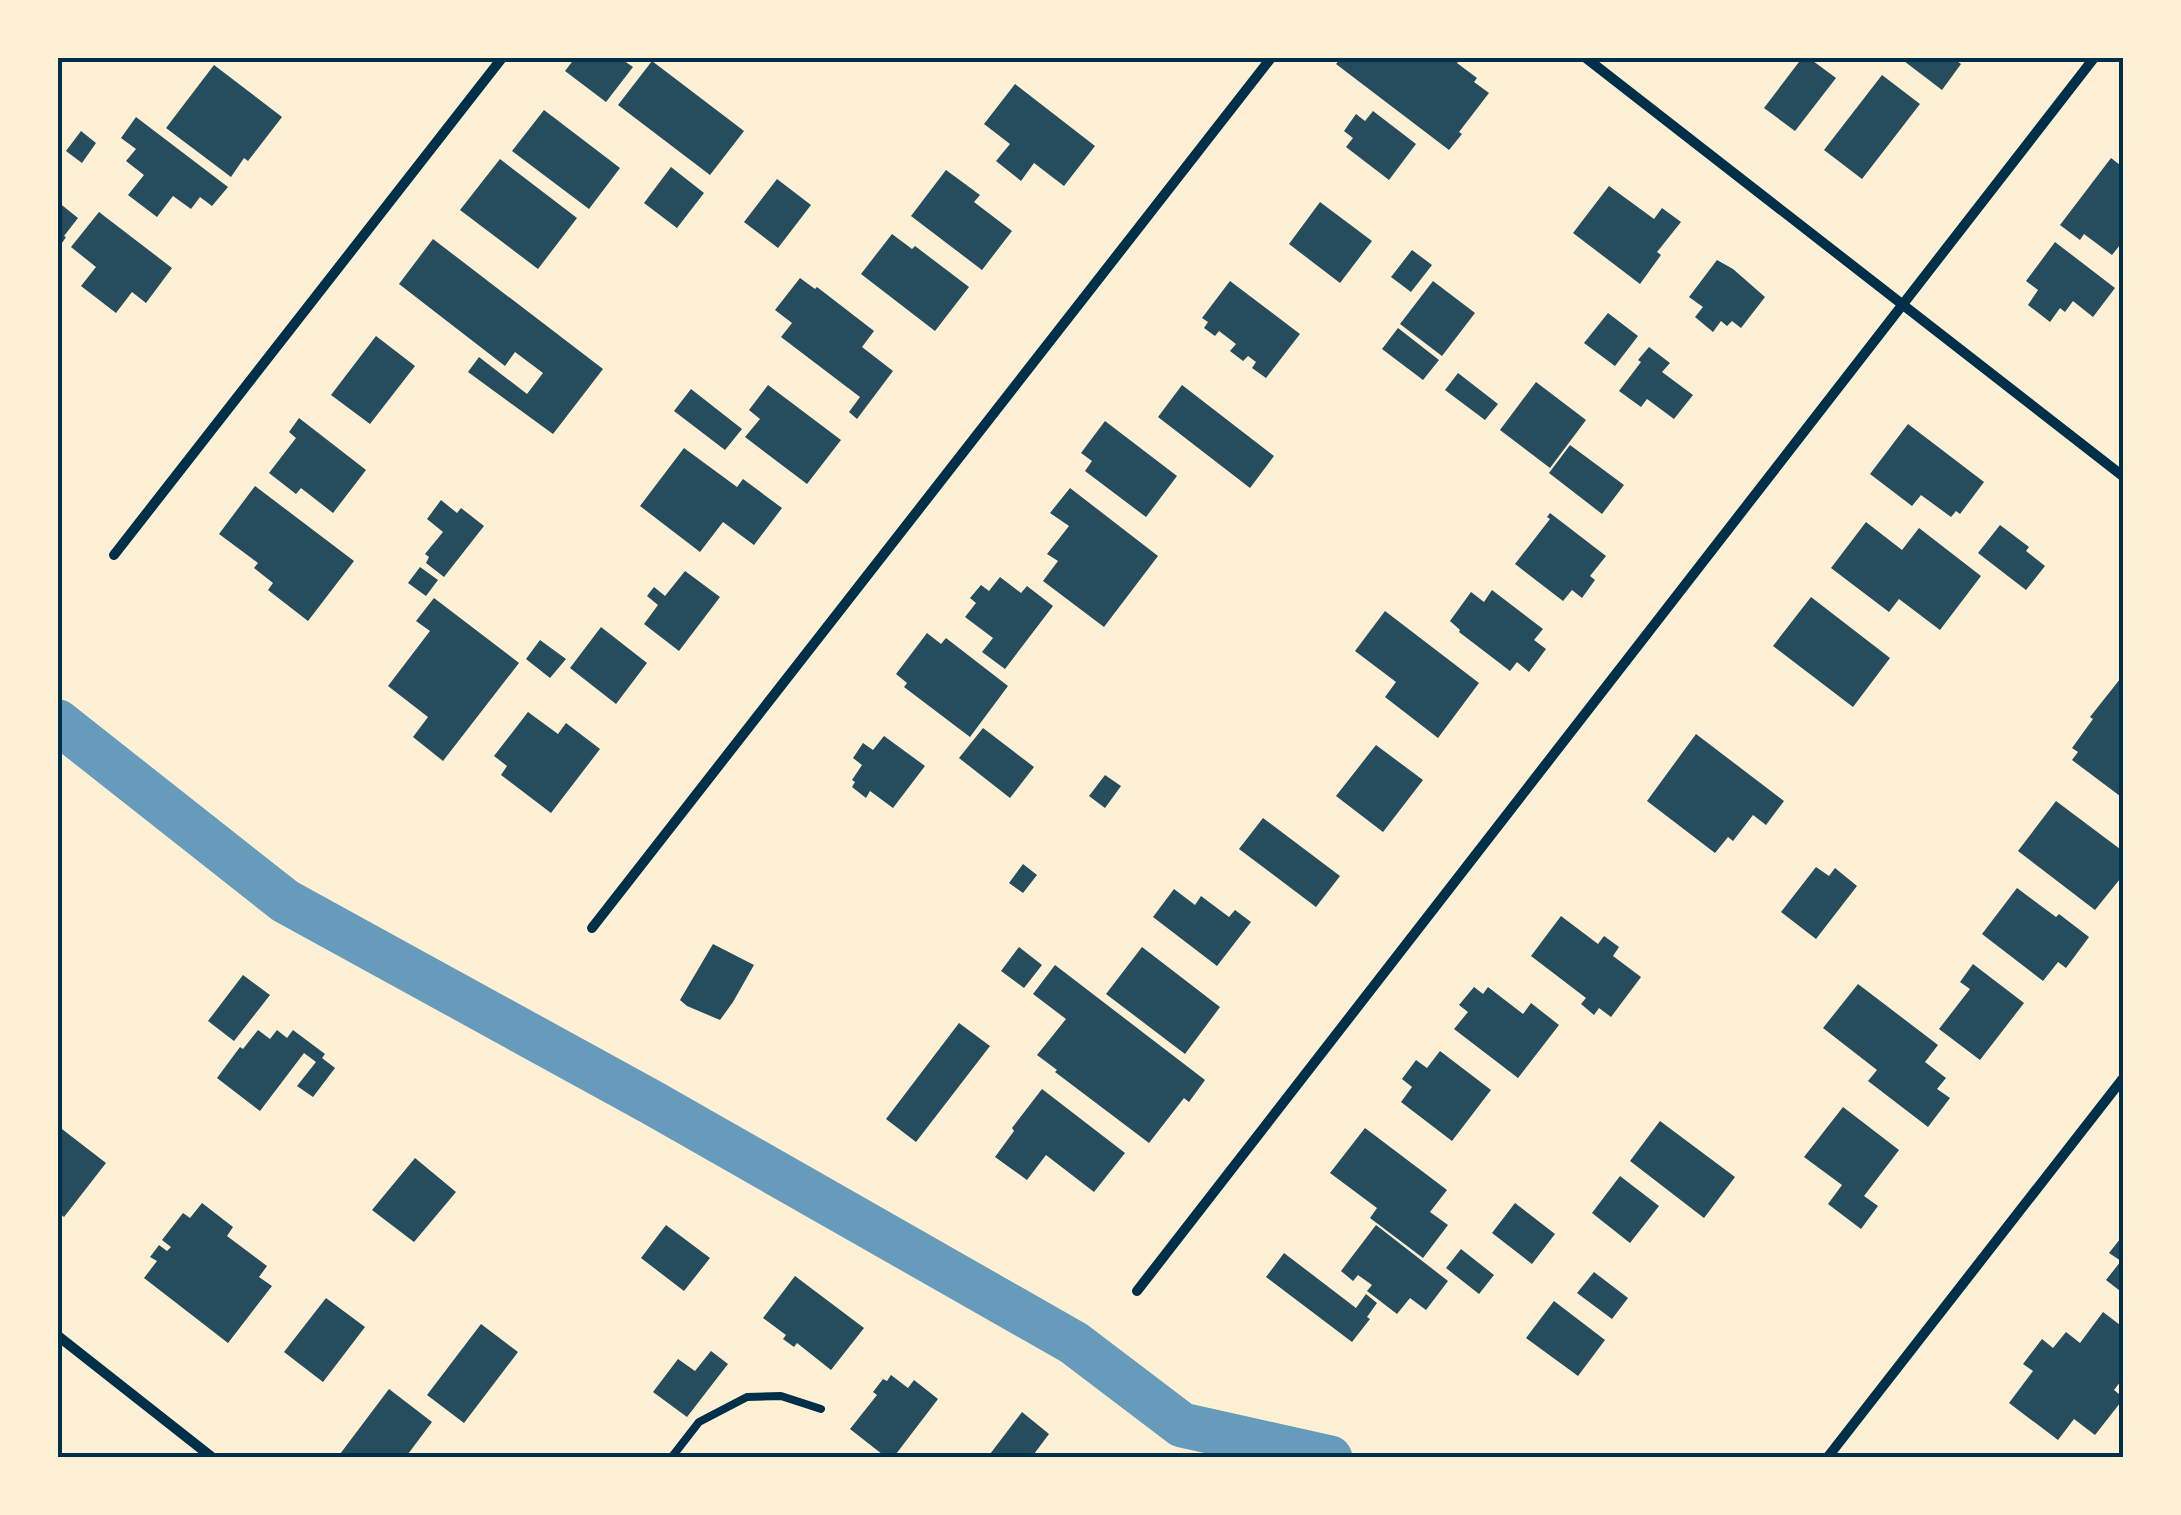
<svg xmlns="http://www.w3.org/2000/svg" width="2181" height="1515" viewBox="0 0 2181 1515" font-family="Karla,sans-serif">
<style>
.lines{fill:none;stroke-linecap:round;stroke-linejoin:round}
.canal{stroke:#669bbc;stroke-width:45}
.building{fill:#264d5e}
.service{stroke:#003049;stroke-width:8}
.minor{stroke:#003049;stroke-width:10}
.neatline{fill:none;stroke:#003049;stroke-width:4}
</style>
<rect width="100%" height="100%" fill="#fdf0d5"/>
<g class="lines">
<!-- canal -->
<path class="canal" d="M58,722L285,901L651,1102L1074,1343L1182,1425L1330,1458"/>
</g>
<!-- building -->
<path class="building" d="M575,58H620L633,67L606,102L565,71Z
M1341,58H1364L1367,60L1369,58H1461L1457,63L1477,78L1474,82L1489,93L1459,132L1462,134L1449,150L1336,64Z
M1802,58H1809L1836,78L1795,131L1764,108Z
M1900,58H1953L1961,64L1942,90Z
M652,61L744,131L710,175L618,105Z
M214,65L282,117L248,161L244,158L231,177L166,128Z
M1882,75L1920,104L1862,179L1824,150Z
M1015,84L1095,146L1064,186L1034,163L1021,181L996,161L1010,144L984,124Z
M544,110L620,168L589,209L512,151Z
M1373,111L1416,144L1389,180L1346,147L1353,138L1344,131L1356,114L1365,121Z
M136,117L228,187L212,206L200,197L191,209L173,196L157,217L128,195L144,175L126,161L136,149L121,138Z
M81,131L96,143L82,163L66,151Z
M2111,158L2124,168V240L2112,255L2084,234L2080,240L2060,225Z
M500,159L577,218L538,269L460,210Z
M671,167L704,193L677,228L644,203Z
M946,170L980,195L974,202L1012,231L982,270L911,216Z
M777,179L811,205L778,248L744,222Z
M1609,186L1654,219L1662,208L1681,222L1657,252L1661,255L1640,284L1573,233Z
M58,202L78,218L64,236L66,237L58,249Z
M1320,202L1372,241L1340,283L1289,244Z
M99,212L172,268L146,303L132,292L116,313L81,286L96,267L71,247Z
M892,234L912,249L915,246L969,287L935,331L861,274Z
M433,239L603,369L553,434L468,372L479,357L527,394L543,373L515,352L505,366L399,284Z
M2055,242L2115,288L2093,317L2073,301L2065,312L2060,308L2050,322L2028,305L2038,290L2026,281Z
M1412,250L1432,265L1411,292L1391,277Z
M1717,260L1733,269L1765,297L1741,328L1732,321L1727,326L1721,321L1713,332L1695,317L1703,307L1689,297Z
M800,278L815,289L817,287L874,331L862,347L893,371L857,419L849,412L860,397L781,337L792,323L775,310Z
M1230,281L1300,334L1266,378L1252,368L1256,362L1248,356L1243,361L1230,351L1236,344L1219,331L1215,336L1204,328L1208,322L1202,318Z
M1433,281L1475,313L1442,356L1400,324Z
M1608,313L1638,336L1615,366L1584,343Z
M1398,328L1439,360L1423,380L1382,349Z
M376,336L415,366L370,424L331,395Z
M1649,347L1670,363L1662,372L1693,395L1674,419L1647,399L1641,407L1619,391L1641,362L1638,360Z
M1458,373L1498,404L1485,420L1445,390Z
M1536,382L1586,420L1550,468L1500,430Z
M768,385L841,440L807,484L745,437L760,419L749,410Z
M1182,385L1274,456L1250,488L1158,417Z
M691,389L742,429L725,450L674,411Z
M299,418L366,470L333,513L301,488L296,494L269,473L296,438L289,432Z
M1105,421L1177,476L1146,517L1085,471L1092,461L1081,453Z
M1908,424L1984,482L1960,514L1956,511L1951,517L1921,495L1912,506L1870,474Z
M1570,445L1624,485L1602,514L1549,473Z
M684,448L737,487L743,479L782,508L754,545L723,522L700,552L640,506Z
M255,486L354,561L308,621L268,590L273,583L254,568L258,563L219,534Z
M1070,488L1158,556L1104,627L1043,581L1058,561L1047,554L1069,526L1050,513Z
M441,500L457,513L461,508L484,526L444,577L426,563L429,557L425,554L443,532L427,519Z
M1550,513L1606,556L1590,576L1595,580L1582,598L1572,590L1563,601L1515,564L1550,519L1547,517Z
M1866,522L1902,550L1919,528L1981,576L1940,630L1899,599L1889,612L1831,568Z
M2000,525L2029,547L2026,551L2045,566L2026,590L1978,553Z
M420,567L438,580L426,596L408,583Z
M685,571L720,597L679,651L644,624L658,605L647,596L654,587L665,596Z
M1000,577L1021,593L1027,586L1053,606L1005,669L982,652L993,638L965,617L976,603L970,598L981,585L989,591Z
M1492,590L1543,629L1534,640L1546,649L1529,672L1517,662L1510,671L1459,632L1460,630L1450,621L1471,592L1484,602Z
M1811,597L1890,658L1853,707L1773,646Z
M434,598L519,663L443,761L413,737L428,717L388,686L430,631L416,621Z
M1385,611L1479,683L1438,738L1385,697L1396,682L1355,651Z
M601,627L647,663L616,704L570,668Z
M927,633L941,644L946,638L1008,686L970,737L904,687L907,683L896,674Z
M540,640L566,659L550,678L526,659Z
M2124,674V799L2072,760L2078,752L2072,748L2093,719L2090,717Z
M528,712L558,734L566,723L600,749L551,813L501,775L507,766L494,756Z
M983,728L1034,767L1010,798L959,758Z
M1696,734L1784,801L1766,825L1753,815L1733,841L1728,837L1715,853L1647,801Z
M884,736L925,766L893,808L870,791L866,798L852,787L855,782L852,780L862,765L853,758L863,743L873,750Z
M1376,745L1423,780L1383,832L1336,796Z
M1105,775L1121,786L1105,808L1089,796Z
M2056,801L2124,852V874L2095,910L2018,851Z
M1263,818L1340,876L1316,907L1239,849Z
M1023,864L1037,875L1023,893L1009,883Z
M1816,867L1829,876L1835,868L1857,886L1816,939L1781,912Z
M2017,888L2056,917L2059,914L2089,937L2066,968L2058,962L2043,981L1982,934Z
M1174,889L1195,905L1201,896L1229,917L1235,910L1251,922L1217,966L1153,917Z
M1561,916L1598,944L1604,936L1619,947L1613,956L1641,977L1611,1017L1599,1008L1594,1015L1581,1004L1586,998L1531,956Z
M713,944L754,965L733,1002L720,1020L687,1006L680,1000Z
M1019,947L1042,965L1024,988L1001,971Z
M1142,947L1220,1007L1185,1054L1106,994Z
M1973,964L2024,1003L1980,1060L1939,1029L1970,989L1960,982Z
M1055,965L1205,1080L1189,1102L1184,1098L1149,1143L1055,1072L1057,1070L1037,1055L1066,1019L1033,994Z
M243,975L270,995L234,1041L208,1021Z
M1858,984L1938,1045L1925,1062L1946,1078L1937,1089L1950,1098L1928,1127L1868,1081L1877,1070L1823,1028Z
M1474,987L1483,994L1488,987L1523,1014L1531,1003L1559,1025L1518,1078L1454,1029L1468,1012L1459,1005Z
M959,1023L990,1046L916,1142L886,1119Z
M258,1030L270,1039L277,1030L287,1038L293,1030L325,1054L322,1058L335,1068L313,1097L297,1086L316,1062L304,1053L260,1111L217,1078L240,1047L243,1049Z
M1440,1051L1491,1090L1452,1141L1401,1102L1412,1087L1402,1079L1416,1060L1427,1068Z
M1042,1089L1125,1153L1094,1192L1046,1155L1027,1180L995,1157L1014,1131L1012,1128Z
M1843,1107L1899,1150L1864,1196L1878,1206L1861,1229L1828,1204L1842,1185L1804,1157Z
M1660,1121L1735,1177L1704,1218L1630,1161Z
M58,1126L106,1163L64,1217L58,1212Z
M1365,1128L1447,1190L1430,1212L1448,1225L1423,1258L1370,1218L1377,1208L1330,1173Z
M415,1158L456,1192L414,1242L372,1210Z
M1620,1176L1659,1206L1630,1243L1592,1213Z
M202,1203L233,1227L227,1236L267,1266L259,1277L272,1286L228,1343L144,1278L157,1261L150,1257L159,1245L167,1251L171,1247L162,1240L183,1213L190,1218Z
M1515,1203L1555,1234L1532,1264L1492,1233Z
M666,1225L710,1258L684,1291L641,1258Z
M1376,1225L1448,1281L1426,1310L1410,1298L1397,1314L1367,1291L1372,1285L1358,1275L1353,1281L1341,1271Z
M2124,1234V1294L2106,1280L2121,1261L2109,1253Z
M1461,1249L1494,1275L1479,1294L1446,1268Z
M1284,1253L1356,1308L1366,1294L1377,1303L1367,1317L1370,1319L1352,1342L1266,1277Z
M1594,1272L1628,1298L1612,1319L1577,1293Z
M795,1276L864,1328L831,1370L797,1343L794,1347L783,1339L786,1335L763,1318Z
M326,1298L365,1327L323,1382L284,1352Z
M1554,1301L1605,1340L1578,1376L1526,1338Z
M2103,1312L2124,1328V1377L2114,1390L2124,1398L2095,1435L2074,1419L2058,1440L2009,1403L2033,1371L2023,1364L2042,1339L2053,1348L2066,1332L2080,1343Z
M481,1324L518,1352L464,1423L427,1395Z
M711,1351L728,1364L687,1417L653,1392L678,1359L695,1371Z
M891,1375L908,1388L914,1380L938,1399L893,1458H887L850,1429L877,1395L873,1392L883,1379L887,1381Z
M389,1389L432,1422L405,1458H337Z
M1022,1412L1049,1434L1031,1458H987Z"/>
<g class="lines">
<!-- service -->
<path class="service" d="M671,1458L699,1422L747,1397L781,1396L821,1409"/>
<!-- minor -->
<path class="minor" d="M1586,58L2124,477
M114,555L502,58
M592,928L1271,58
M1137,1291L2094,58
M58,1336L213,1458
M1827,1458L2124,1077"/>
</g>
<!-- border -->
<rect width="2181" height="1515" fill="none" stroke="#fdf0d5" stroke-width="120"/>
<rect x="60" y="60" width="2061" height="1395" class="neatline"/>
</svg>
